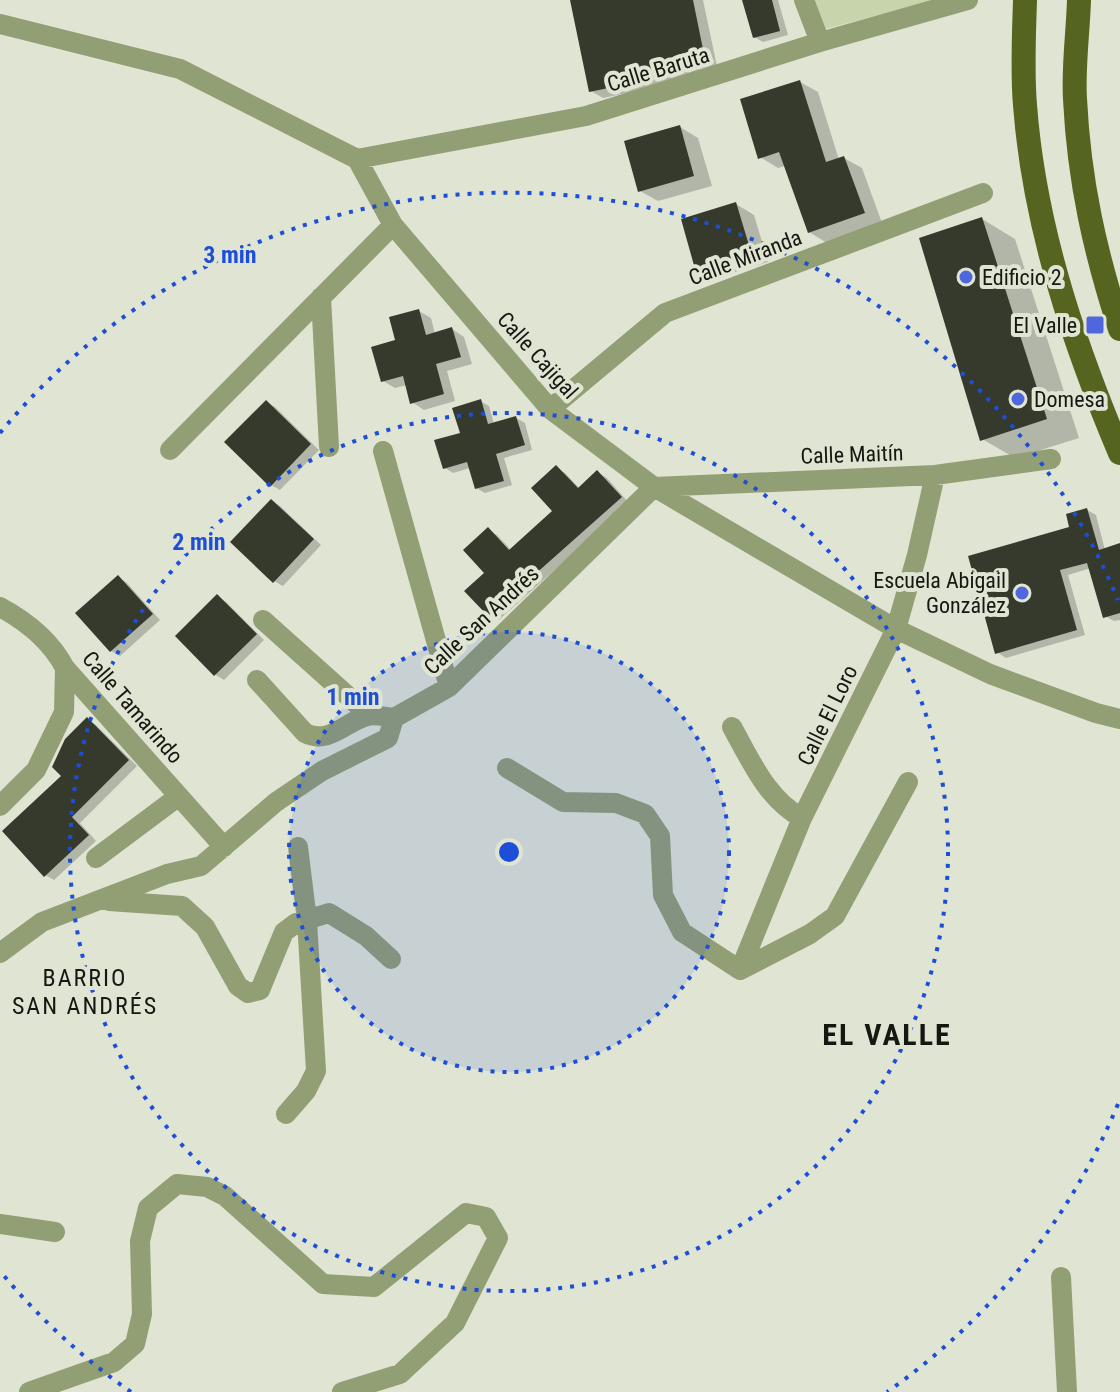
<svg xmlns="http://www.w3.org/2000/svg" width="1120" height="1392" viewBox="0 0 1120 1392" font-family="'Roboto Condensed',sans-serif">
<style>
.green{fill:#c8d4ab}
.shadow{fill:#0003}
.building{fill:#363a2d}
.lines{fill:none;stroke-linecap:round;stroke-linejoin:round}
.minor{stroke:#929e73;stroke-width:20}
.major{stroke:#55641e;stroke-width:24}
.ring{fill:none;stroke:#1d4ed8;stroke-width:4;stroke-dasharray:4 8}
.poi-dot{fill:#4f67dc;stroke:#dfe4d3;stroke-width:3}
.labels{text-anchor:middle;stroke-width:8;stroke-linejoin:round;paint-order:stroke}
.street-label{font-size:22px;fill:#151711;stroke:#dfe4d3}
.poi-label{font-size:22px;fill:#151711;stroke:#dfe4d3;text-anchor:start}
.neighbourhood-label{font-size:24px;letter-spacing:2px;fill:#151711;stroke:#dfe4d3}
.district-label{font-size:30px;font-weight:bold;letter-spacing:2px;fill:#151711;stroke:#dfe4d3}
.centre{fill:#1d4ed8;stroke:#dfe4d3;stroke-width:4}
.ring-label{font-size:24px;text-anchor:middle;font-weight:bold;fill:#1d4ed8;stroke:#dfe4d3;stroke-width:8;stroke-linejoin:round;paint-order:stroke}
</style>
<rect width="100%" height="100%" fill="#dfe4d3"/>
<!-- green -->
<path class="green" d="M814,0H936L825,29Z"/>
<!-- shadow -->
<path class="shadow" d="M572,0H703L718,71L685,81L603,98L591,91Z
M744,0H778L788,35L763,42L754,37Z
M800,82L818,92L839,160L844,158L862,168L882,223L827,243L809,232L785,166L778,168L760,157Z
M680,127L698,138L712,186L658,201L640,191Z
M736,204L754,215L768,262L715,278L697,267Z
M982,219L1015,239L1079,438L1015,458L982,439Z
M419,311L431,318L435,334L452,329L464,337L472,364L447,371L455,401L424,410L412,402L407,385L395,388L383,381L397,342Z
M480,401L489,406L494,424L516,418L525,423L532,450L504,458L512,485L485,493L476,488L470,468L453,473L445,468Z
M266,402L275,407L319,450L280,490L271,485Z
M556,468L565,473L580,489L598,473L607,478L629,503L499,620L490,615L467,591L487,573L488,530L497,535L512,551L555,511Z
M272,501L280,506L321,545L283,586L274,581Z
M1087,510L1096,515L1105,550L1120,546V620L1114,621L1105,616L1091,568L1068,575L1085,635L1006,658L997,652L1072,528Z
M118,577L127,583L160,620L120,656L111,651Z
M217,597L226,602L264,640L224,680L216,675L177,636Z
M87,720L96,725L137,766L80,823L96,841L54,880L45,875L64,776Z"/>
<!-- building -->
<path class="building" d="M570,0H693L706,64L672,75L589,92Z
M742,0H772L780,31L753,38Z
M800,80L826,162L844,156L865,213L808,233L779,152L758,159L740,99Z
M680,125L694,176L638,192L624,141Z
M736,202L751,252L695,269L681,219Z
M982,217L1047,419L980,441L919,238Z
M419,309L426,335L452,327L461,357L436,364L444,394L410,404L403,376L381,382L371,347L395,340L389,317Z
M481,399L488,424L516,416L525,445L496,454L504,481L475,489L467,462L443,469L434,440L460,433L452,408Z
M266,400L311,444L270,487L224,442Z
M556,465L578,488L597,470L622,497L488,616L464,591L484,573L463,550L488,527L509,550L552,511L531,488Z
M271,499L314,539L273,583L230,542Z
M1087,508L1099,550L1120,543V613L1103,618L1087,563L1060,570L1077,630L995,654L968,556L1069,527L1066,514Z
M118,575L153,614L110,652L75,613Z
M217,594L257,634L214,676L175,636Z
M87,717L129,760L72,817L89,835L44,877L2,831L61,776L52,767L65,739Z"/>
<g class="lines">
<!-- minor -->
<path class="minor" d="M804,0L820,42
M0,24L180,69L357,159L393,225L550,409L654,487L896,629L990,674L1096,713L1120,719
M357,159L586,116L820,42L968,0
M321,297L329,447
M550,409L665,313L983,193
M170,450L393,225
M383,451L449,687
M654,487L935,475L1051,459
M0,607C26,621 51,641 65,668L224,847
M263,620L369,715
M257,680L305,733C329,745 345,722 367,716C375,714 386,717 394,718
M732,727C751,761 767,799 802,818
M507,768L563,802L616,803L645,814L660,836L663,895L682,932L740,970L810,934L835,916L908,782
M0,806L36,770L64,712L65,668
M96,858L179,796
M109,901L182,906L205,927L238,986L248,993L260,990L284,932L296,923L329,913L366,936L391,959
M0,953L42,922L167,874L201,866L276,802L322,771L388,738L394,718L449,687L654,487
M740,970L802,818L896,629L917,555L935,475
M286,1114L306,1091L316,1071L307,920L298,847
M0,1224L55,1232
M1061,1277L1067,1392
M29,1392L114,1362L135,1344L142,1314L140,1241L148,1208L177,1184L207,1187L225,1196L323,1284L374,1287L466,1213L486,1217L498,1238L455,1323L400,1374L342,1392"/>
<!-- major -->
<path class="major" d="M1025,0C1024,35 1022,70 1025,105C1034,225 1073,342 1120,453
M1079,0C1078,33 1073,67 1075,99C1079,181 1095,252 1120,329"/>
</g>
<!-- distance rings -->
<circle cx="509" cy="852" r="220" fill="#1d4ed8" fill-opacity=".12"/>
<g class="ring">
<circle cx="509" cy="852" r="220"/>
<circle cx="509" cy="852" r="439"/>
<path d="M1118 1104A659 659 0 0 1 887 1392M131 1392A659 659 0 0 1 0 1271M0 433A659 659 0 0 1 1118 600"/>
</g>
<!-- markers -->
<g class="poi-dot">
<circle cx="966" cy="277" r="8"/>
<rect x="1085" y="315" width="20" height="20" rx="4"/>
<circle cx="1018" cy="399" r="8"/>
<circle cx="1022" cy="593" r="8"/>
</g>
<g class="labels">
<!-- street labels -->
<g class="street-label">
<text transform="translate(658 69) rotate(-17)" y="8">Calle Baruta</text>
<text transform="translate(745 257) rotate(-21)" y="8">Calle Miranda</text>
<text transform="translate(538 355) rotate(48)" y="8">Calle Cajigal</text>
<text transform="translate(852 454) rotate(-2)" y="8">Calle Maitín</text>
<text transform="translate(481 620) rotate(-43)" y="8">Calle San Andrés</text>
<text transform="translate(133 707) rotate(49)" y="8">Calle Tamarindo</text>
<text transform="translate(827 715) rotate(-64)" y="8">Calle El Loro</text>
</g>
<!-- poi labels -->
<g class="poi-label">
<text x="982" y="285">Edificio 2</text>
<text x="1077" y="333" text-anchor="end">El Valle</text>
<text x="1034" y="407">Domesa</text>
<text x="1006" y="588" text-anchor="end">Escuela Abigail<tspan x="1006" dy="25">González</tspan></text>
</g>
<!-- neighbourhood labels -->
<g class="neighbourhood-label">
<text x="85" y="986">BARRIO<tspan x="85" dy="28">SAN ANDRÉS</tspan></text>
</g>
<!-- district labels -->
<g class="district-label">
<text x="887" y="1045">EL VALLE</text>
</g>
</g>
<circle cx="509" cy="852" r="12" class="centre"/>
<g class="ring-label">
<text x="230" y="263">3 min</text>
<text x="199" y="550">2 min</text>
<text x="353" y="705">1 min</text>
</g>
</svg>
